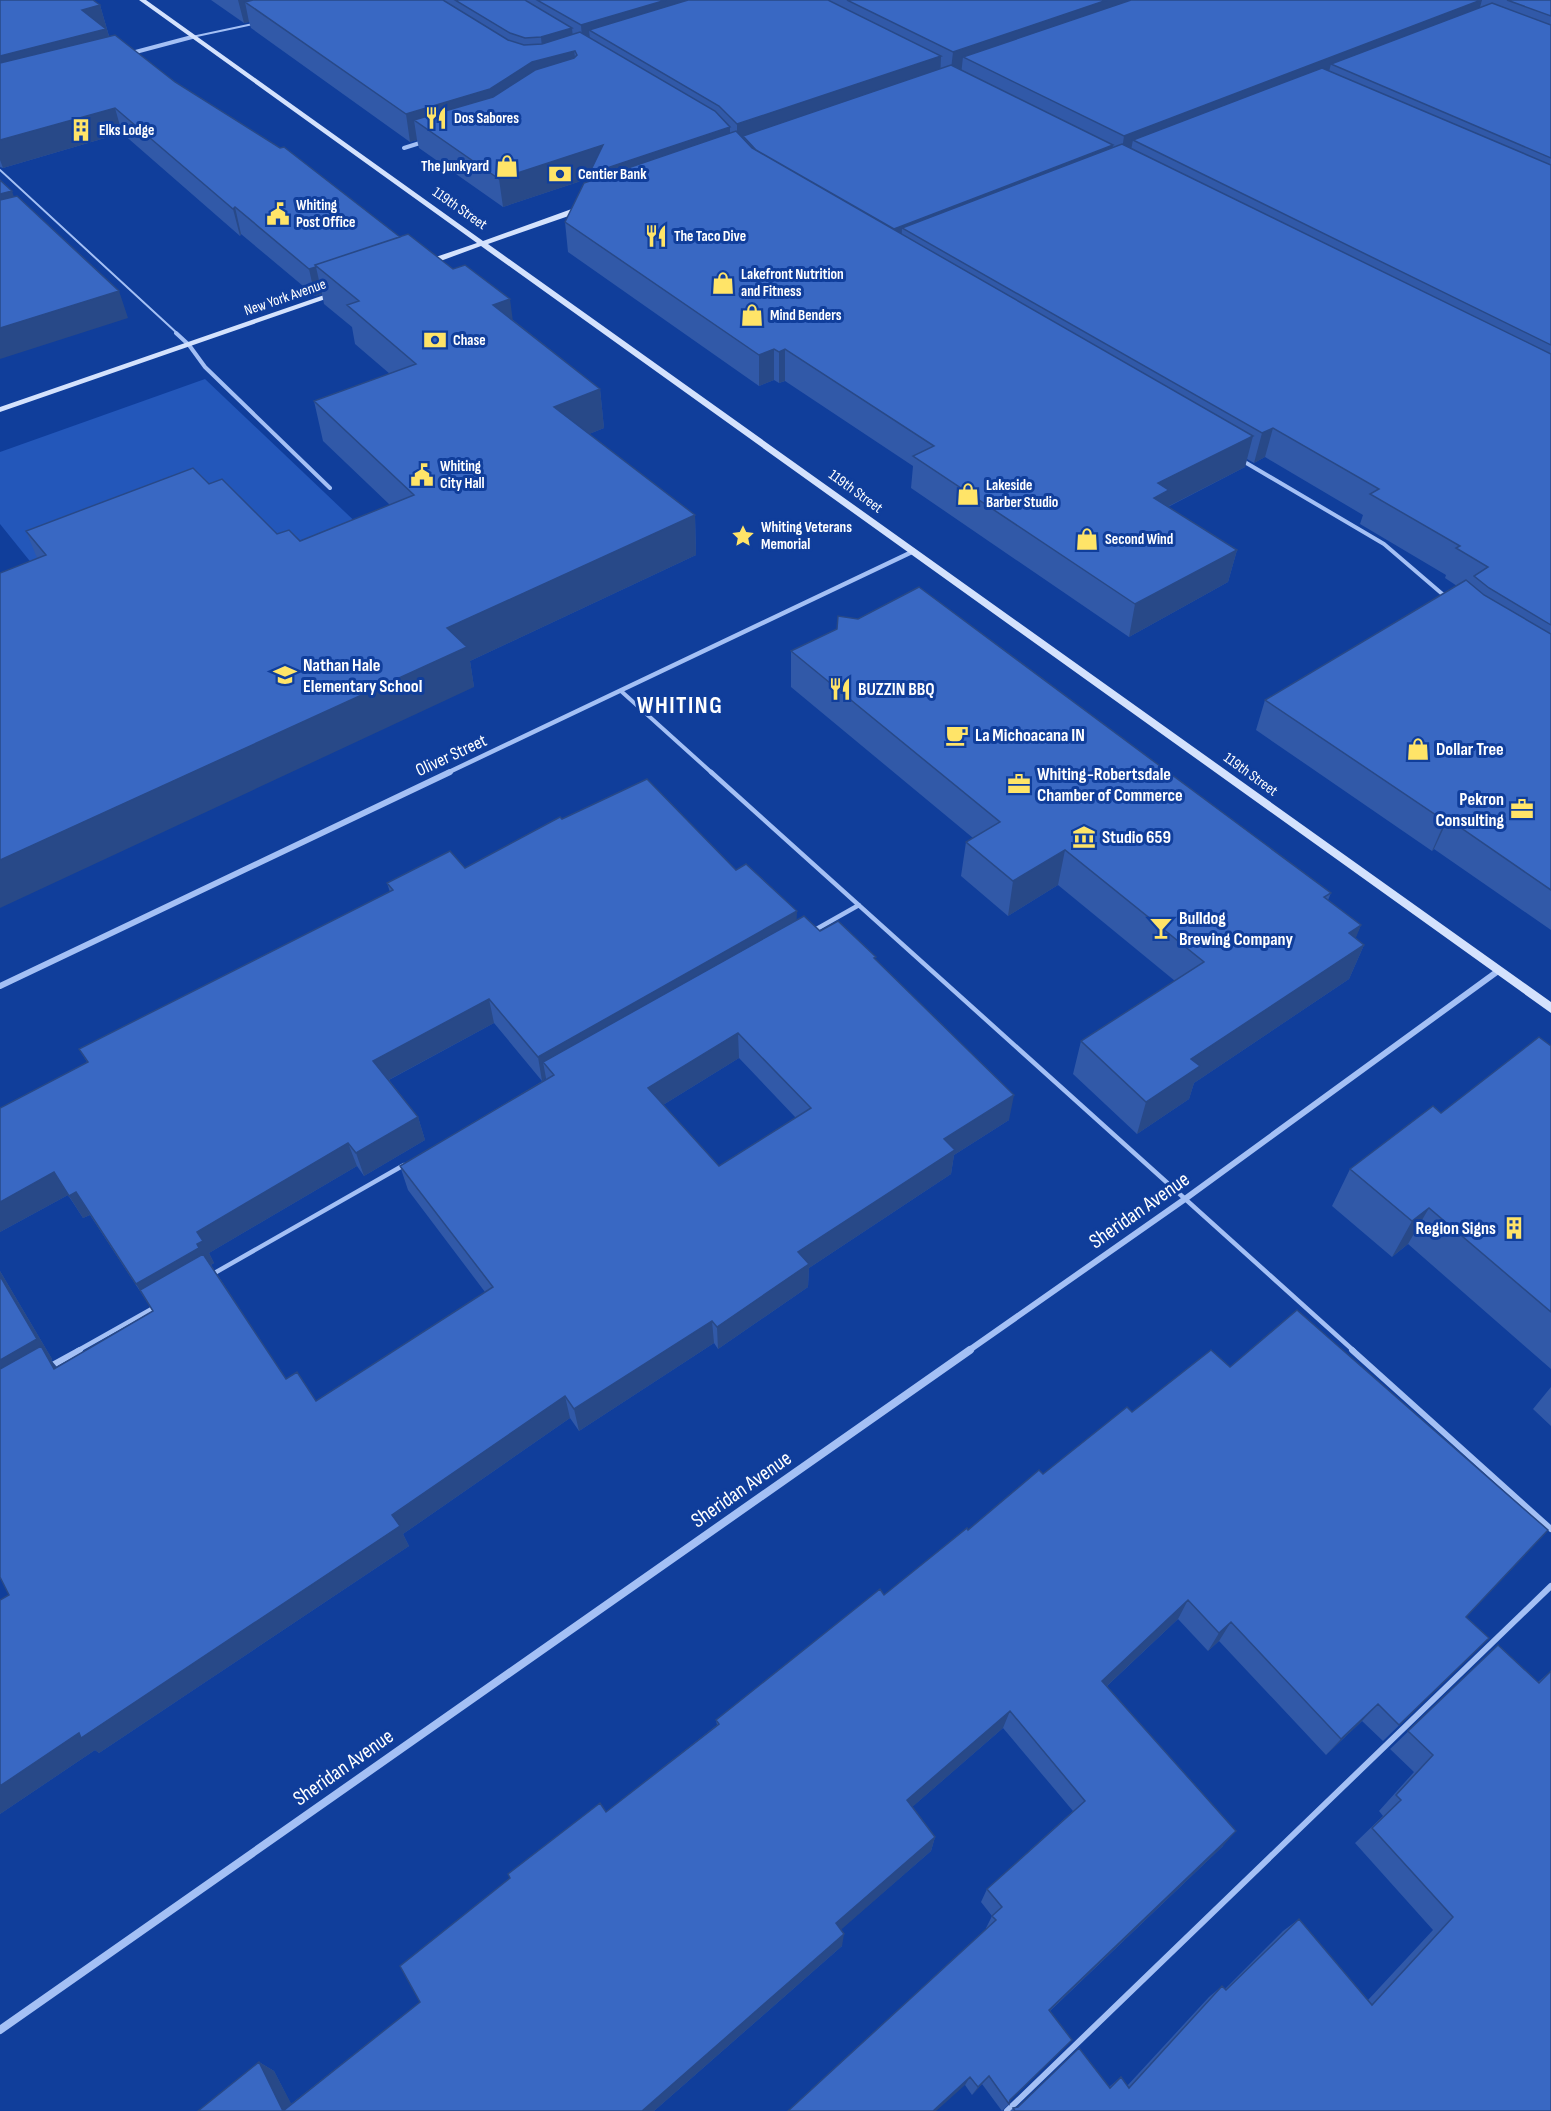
<svg xmlns="http://www.w3.org/2000/svg" width="1551" height="2111" viewBox="0 0 1551 2111" font-family="'Sofia Sans Condensed',sans-serif">
<style>
.green{fill:#2357ba}
.lines{fill:none;stroke-linecap:round;stroke-linejoin:round}
.lane-far3{stroke:#a4c0f5;stroke-width:2}
.lane-far2{stroke:#a4c0f5;stroke-width:4}
.lane-far1{stroke:#a4c0f5;stroke-width:4.5}
.lane{stroke:#a4c0f5;stroke-width:6}
.street-far3{stroke:#a4c0f5;stroke-width:4}
.street-far2{stroke:#a4c0f5;stroke-width:4.5}
.street-far1{stroke:#a4c0f5;stroke-width:6}
.street{stroke:#a4c0f5;stroke-width:8}
.secondary{fill:#d4e2fd;fill-rule:evenodd}
.wall{fill:#3159a8;fill-rule:evenodd}
.shaded-wall{fill:#284988}
.building{fill:#3968c3;stroke:#284988;stroke-width:1.5;fill-rule:evenodd}
.labels{text-anchor:middle;stroke-width:6;stroke-linejoin:round;paint-order:stroke}
.far-poi-label{font-size:15px;font-weight:bold;fill:#fff;stroke:#103e9b;text-anchor:start}
.far-street-label{font-size:15px;fill:#fff;stroke:#103e9b}
.poi-label{font-size:18px;font-weight:bold;fill:#fff;stroke:#103e9b;text-anchor:start}
.street-label{font-size:18px;fill:#fff;stroke:#103e9b}
.near-street-label{font-size:21px;fill:#fff;stroke:#103e9b}
.district-label{font-size:24px;font-weight:bold;letter-spacing:1.5px;fill:#fff;stroke:#103e9b}
</style>
<rect width="100%" height="100%" fill="#103e9b"/>
<!-- green -->
<path class="green" d="M205,379L365,531L291,561L33,565L0,524V452Z"/>
<g class="lines">
<!-- lane-far3 -->
<path class="lane-far3" d="M192,37L253,24
M0,170L178,334"/>
<!-- lane-far2 -->
<path class="lane-far2" d="M176,333L189,345L205,367L330,488
M1243,461L1384,544L1447,598
M621,691L712,773"/>
<!-- lane-far1 -->
<path class="lane-far1" d="M711,772L1354,1351
M813,931L859,905
M211,1275L404,1165
M77,1351L157,1306"/>
<!-- lane -->
<path class="lane" d="M1352,1350L1551,1529
M49,1367L80,1350
M1007,2111L1551,1586"/>
<!-- street-far3 -->
<path class="street-far3" d="M128,54L192,37
M404,148L423,142"/>
<!-- street-far2 -->
<path class="street-far2" d="M447,773L914,551"/>
<!-- street-far1 -->
<path class="street-far1" d="M0,986L450,772
M968,1351L1185,1199L1498,971"/>
<!-- street -->
<path class="street" d="M0,2030L970,1350"/>
<!-- secondary -->
<path class="secondary" d="M139,0H146L483,241L580,206H586V210L488,244L1551,1002V1013L481,246L427,266H421V262L477,243Z
M333,292L340,294L0,412V407Z"/>
</g>
<!-- wall -->
<path class="wall" d="M0,0L100,5L109,36L400,237L513,320L600,389L604,428L589,434L695,515L696,555L470,661L474,687L37,558L26,531L209,484L277,534L300,541L390,505L323,441L314,401L390,374L355,344L352,327L324,304L322,294L315,296L241,234L240,236L122,133L3,168L0,167Z
M211,0H1551V930L1434,849L1432,851L1256,730L1265,700L1457,586L1445,578L1446,575L1360,524L1363,515L1265,457L1254,463L1247,459L1245,467L1168,507L1237,550L1228,582L1129,637L911,488L913,466L785,381L779,383L774,380L759,386L568,252L565,222L590,181V178L503,207L419,148L417,140L410,142L251,28L249,22L244,23Z
M791,651L1331,893L1328,900L1361,925L1355,938L1364,945L1349,979L1194,1083L1189,1099L1137,1134L1073,1074L1081,1041L1175,981L1058,885L1008,916L961,876L966,842L973,838L791,687Z
M562,819L736,870L796,920L876,960L1009,1120L954,1155L951,1174L809,1268L808,1287L718,1349L714,1343L579,1431L570,1418L403,1534L409,1546L99,1753L95,1750L0,1814V1600L9,1595L0,1577V1271L52,1359L51,1360L57,1367L153,1311L90,1215L83,1218L68,1195L0,1232L87,1062L79,1049L390,892L387,883L465,868ZM494,1023L542,1081L546,1078V1079L400,1166L408,1190L485,1292L316,1401L286,1379L211,1265L214,1263L209,1253L357,1166L364,1176L425,1140L418,1117L389,1080ZM739,1058L796,1118L719,1166L663,1105Z
M1551,1046V1369L1408,1244L1392,1257L1332,1206L1350,1169Z
M1551,1387V1426L1533,1409Z
M1132,1412L1466,1617L1489,1638L1383,1741L1362,1721L1326,1755L1219,1641L1208,1651L1178,1619L1107,1686L1223,1846L1050,2011L1009,2104L1002,2111L982,2084L972,2095L965,2085L986,1928L992,1916L981,1902L987,1889L1073,1811L1003,1728L912,1807L935,1837L931,1851L841,1929L842,1946L654,2111H198L259,2062L274,2071L291,2104L420,2002L606,1812L717,1725L716,1720L884,1595L1043,1474Z
M1498,1645L1538,1682L1551,1671V2111H1010L1013,2108L1109,2087L1121,2077L1127,2086L1209,1997L1222,1986L1225,1989L1283,1931L1299,1919L1368,2000L1433,1930L1355,1843L1383,1816L1379,1811L1414,1772L1390,1749Z"/>
<!-- shaded-wall -->
<path class="shaded-wall" d="M238,0H337L245,2L249,22L244,23Z
M666,0H753L589,30L591,49L583,51L581,25Z
M1107,0H1179L963,57L961,75L950,78L953,52Z
M1481,0H1482L1475,25L1331,64L1326,83L1133,140L1129,160L1120,164L1124,136Z
M100,5L114,54L0,84V56L82,10Z
M572,28L577,78L414,120L417,140L410,142L406,114L532,62L543,59L541,37Z
M941,56L940,82L743,136V150L737,152V124Z
M115,108L122,133L3,168L0,160V140Z
M730,127V154L592,202L590,178L503,207L499,179L603,145Z
M1113,145L1110,168L902,228L901,249L894,229Z
M12,191L21,217L0,224V194Z
M235,207L241,234L240,236L233,209Z
M316,267L322,294L315,296L309,269Z
M119,291L128,318L0,359V328Z
M510,299L515,337L493,305Z
M774,349V380L759,386V355Z
M785,349V381L779,383V352Z
M600,389L604,428L559,446L554,407Z
M1273,428L1265,457L1254,463L1262,433Z
M1253,436L1245,467L1165,508L1154,498L1158,483Z
M695,515L696,555L470,661L474,687L0,908V860L447,628Z
M1237,550L1228,582L1129,637L1135,604Z
M1448,819L1434,849L1432,851L1445,821Z
M1065,850L1058,885L1008,916L1013,881Z
M797,911L796,936L543,1062L546,1078L542,1081L538,1057Z
M1361,925L1349,955L1364,945L1349,979L1194,1083L1189,1099L1137,1134L1146,1102L1191,1059L1349,933Z
M489,999L494,1023L381,1084L373,1061Z
M738,1033L739,1058L650,1113L648,1088Z
M1014,1095L1009,1120L954,1155L951,1174L809,1268L808,1287L718,1349L717,1327L798,1252L944,1139Z
M418,1117L425,1140L364,1176L356,1153Z
M348,1143L357,1166L209,1253L214,1263L209,1266L140,1290L149,1305L136,1284L197,1232Z
M54,1172L68,1195L0,1232V1202Z
M76,1192L90,1215L83,1218L69,1196Z
M1429,1208L1408,1244L1392,1257L1412,1221Z
M0,1271L52,1359L51,1360L57,1368L0,1389Z
M712,1321L714,1343L579,1431L574,1409Z
M565,1396L570,1418L403,1534L409,1546L99,1753L95,1750L0,1814V1786Z
M1188,1600L1178,1619L1094,1698L1102,1681Z
M1231,1622L1219,1641L1208,1651L1219,1633Z
M1378,1704L1362,1721L1326,1755L1341,1739Z
M1010,1711L1003,1728L903,1815L907,1800Z
M1236,1831L1223,1846L1041,2019L1049,2010Z
M935,1837L931,1851L835,1935L836,1923Z
M844,1934L842,1946L654,2111H642Z
M259,2062L274,2071L295,2111H283Z
M989,2076L982,2084L972,2095L978,2087Z
M970,2077L965,2085L936,2111H933Z"/>
<!-- building -->
<path class="building" d="M0,0H93L100,5L82,10L106,29L0,56Z
M253,0H443L508,40L524,45L542,44L580,32L715,111L730,127L589,174L603,145L499,179L414,120L493,97L535,70L574,58L577,55L575,51L532,62L490,89L406,114L245,2Z
M455,0H525L572,28L541,37L525,38L510,33Z
M537,0H666L581,25Z
M688,0H828L941,56L737,124L719,106L589,30Z
M847,0H1107L953,52Z
M1131,0H1481L1124,136L963,57Z
M1507,0H1551V16Z
M1492,3L1551,25V158L1331,64Z
M115,35L175,82L280,148L284,147L400,237L315,265L316,267L309,269L235,207L233,209L115,108L0,140V63Z
M951,65L1113,145L894,229L756,150L743,136Z
M1322,68L1551,165V345L1133,140Z
M736,131L752,148L1253,436L1158,483L1169,490L1154,498L1237,550L1135,604L913,456L934,446L785,349L779,352L774,349L759,355L565,222L584,183Z
M1122,144L1551,354V625L1489,588L1474,576L1488,567L1456,548L1460,546L1370,494L1379,489L1273,428L1262,433L902,228Z
M0,180L12,191L0,194Z
M17,196L119,291L0,328V200Z
M408,234L453,269L465,265L510,299L493,305L600,389L554,407L695,515L447,628L467,647L0,860V573L46,555L26,531L193,468L209,484L222,479L277,534L289,530L300,541L414,495L314,401L416,364L347,305L359,301L315,265Z
M1466,580L1484,595L1551,634V890L1448,819L1445,821L1265,700Z
M919,587L1331,893L1324,897L1361,925L1349,933L1364,945L1191,1059L1200,1066L1146,1102L1081,1041L1204,962L1065,850L1013,881L966,842L1000,822L791,651L837,629L838,616L858,619Z
M647,779L736,870L746,864L797,911L538,1057L489,999L373,1061L418,1117L356,1153L348,1143L197,1232L203,1241L197,1244L199,1248L136,1284L76,1192L69,1196L54,1172L0,1202V1108L88,1062L79,1049L393,890L387,883L450,851L465,868L560,817L562,819Z
M804,916L820,931L838,921L876,957L874,958L1014,1095L944,1139L955,1150L798,1252L809,1264L717,1327L712,1321L574,1409L565,1396L392,1515L400,1526L81,1738L79,1733L0,1786V1600L9,1595L0,1577V1369L41,1346L54,1369L153,1311L140,1290L203,1254L286,1379L297,1372L316,1401L493,1287L400,1166L554,1075L543,1062ZM738,1033L811,1108L719,1166L648,1088Z
M1539,1037L1551,1046V1312L1429,1208L1412,1221L1350,1169L1433,1106L1441,1113Z
M0,1276L37,1339L0,1360Z
M1297,1310L1548,1530L1466,1617L1489,1638L1399,1725L1378,1704L1341,1739L1231,1622L1219,1633L1188,1600L1102,1681L1236,1831L1049,2010L1072,2040L1010,2100L1009,2104L989,2076L978,2087L970,2077L933,2111H788L996,1920L992,1916L1002,1907L987,1889L1085,1801L1010,1711L907,1800L935,1837L836,1923L844,1934L642,2111H198L259,2062L283,2111L420,2002L400,1966L510,1878L508,1874L600,1803L606,1812L719,1724L716,1720L880,1589L884,1595L967,1528L968,1530L1039,1470L1043,1474L1127,1407L1132,1412L1211,1350L1230,1367Z
M1498,1645L1539,1683L1551,1671V2111H1015L1013,2108L1018,2107L1079,2048L1110,2088L1121,2077L1129,2088L1222,1986L1226,1990L1299,1919L1372,2005L1453,1917L1372,1828L1401,1800L1396,1795L1433,1755L1408,1731Z"/>
<!-- icons -->
<defs>
<g id="restaurant-bare" transform="scale(1.8)"><path d="M-5-6h1v4h1v-4h1v4h1v-4h1v5L-1.5 .5V6h-2V.5L-5-1ZM5-6V6H3V1.5H1.5Q1.5-4 5-6Z" fill="#ffe468" stroke="#103e9b" stroke-width="2.5" paint-order="stroke"/></g>
<g id="building-bare" transform="scale(1.8)"><path d="M-4-6H4V6H1V3H-1V6H-4ZM-2.5-4.3h1.7v1.8h-1.7ZM.8-4.3h1.7v1.8H.8ZM-2.5-1h1.7V.8h-1.7ZM.8-1h1.7V.8H.8Z" fill="#ffe468" stroke="#103e9b" stroke-width="2.5" paint-order="stroke"/></g>
<g id="shop-bare" transform="scale(1.8)"><path d="M-5-2.5h2.3a2.7 3.5 0 0 1 5.4 0H5L5.5 6h-11ZM-1.5-2.5h3a1.5 2.3 0 0 0-3 0Z" fill="#ffe468" stroke="#103e9b" stroke-width="2.5" paint-order="stroke"/></g>
<g id="bank-bare" transform="scale(1.8)"><path d="M-6-4H6V4H-6ZM0-2.3a2.3 2.3 0 1 0 0 4.6a2.3 2.3 0 1 0 0-4.6Z" fill="#ffe468" stroke="#103e9b" stroke-width="2.5" paint-order="stroke"/></g>
<g id="civic-bare" transform="scale(1.8)"><path d="M-.6-6.5H3V-4.5H.6V-3L4-1V1h2V6H-6V1h2V-1L-.6-3ZM-1.2 2.5V6h2.4V2.5Z" fill="#ffe468" stroke="#103e9b" stroke-width="2.5" paint-order="stroke"/></g>
<g id="sight-bare" transform="scale(1.8)"><path d="M0-6L1.8-2.2L6-1.7L2.9 1.2L3.7 5.4L0 3.3L-3.7 5.4L-2.9 1.2L-6-1.7L-1.8-2.2Z" fill="#ffe468" stroke="#103e9b" stroke-width="2.5" paint-order="stroke"/></g>
<g id="school-bare" transform="scale(1.8)"><path d="M0-5L7-2L0 1L-7-2ZM-4 1L0 2.5L4 1V4Q0 6-4 4Z" fill="#ffe468" stroke="#103e9b" stroke-width="2.5" paint-order="stroke"/></g>
<g id="cafe-bare" transform="scale(1.8)"><path d="M-5.5-4.5H6V0H3Q3 3.5 0 3.5H-2.5Q-5.5 3.5-5.5 0ZM3-3.2v2h1.7v-2ZM-6 4.5H4V6H-6Z" fill="#ffe468" stroke="#103e9b" stroke-width="2.5" paint-order="stroke"/></g>
<g id="office-bare" transform="scale(1.8)"><path d="M-6-3h4V-5.5h4V-3h4V5H-6ZM-1-4.5V-3h2v-1.5ZM-6 0V1H6V0Z" fill="#ffe468" stroke="#103e9b" stroke-width="2.5" paint-order="stroke"/></g>
<g id="museum-bare" transform="scale(1.8)"><path d="M0-6L6-3V-2H-6V-3ZM-5-1h2V3h-2ZM-1-1h2V3h-2ZM3-1h2V3H3ZM-6 4H6V6H-6Z" fill="#ffe468" stroke="#103e9b" stroke-width="2.5" paint-order="stroke"/></g>
<g id="bar-bare" transform="scale(1.8)"><path d="M-6-5H6L.8 .8V4.5H3.5V6h-7V4.5H-.8V.8Z" fill="#ffe468" stroke="#103e9b" stroke-width="2.5" paint-order="stroke"/></g>
</defs>
<g fill-rule="evenodd">
<use href="#restaurant-bare" x="436" y="118"/>
<use href="#building-bare" x="81" y="130"/>
<use href="#shop-bare" x="507" y="166"/>
<use href="#bank-bare" x="560" y="174"/>
<use href="#civic-bare" x="278" y="214"/>
<use href="#restaurant-bare" x="656" y="236"/>
<use href="#shop-bare" x="723" y="283"/>
<use href="#shop-bare" x="752" y="315"/>
<use href="#bank-bare" x="435" y="340"/>
<use href="#civic-bare" x="422" y="475"/>
<use href="#shop-bare" x="968" y="494"/>
<use href="#sight-bare" x="743" y="536"/>
<use href="#shop-bare" x="1087" y="539"/>
<use href="#school-bare" x="285" y="675"/>
<use href="#restaurant-bare" x="840" y="689"/>
<use href="#cafe-bare" x="957" y="735"/>
<use href="#shop-bare" x="1418" y="749"/>
<use href="#office-bare" x="1019" y="784"/>
<use href="#office-bare" x="1522" y="809"/>
<use href="#museum-bare" x="1084" y="837"/>
<use href="#bar-bare" x="1161" y="928"/>
<use href="#building-bare" x="1514" y="1228"/>
</g>
<g class="labels">
<!-- far-poi labels -->
<g class="far-poi-label">
<text x="454" y="123">Dos Sabores</text>
<text x="99" y="135">Elks Lodge</text>
<text x="489" y="171" text-anchor="end">The Junkyard</text>
<text x="578" y="179">Centier Bank</text>
<text x="296" y="210">Whiting<tspan x="296" dy="17">Post Office</tspan></text>
<text x="674" y="241">The Taco Dive</text>
<text x="741" y="279">Lakefront Nutrition<tspan x="741" dy="17">and Fitness</tspan></text>
<text x="770" y="320">Mind Benders</text>
<text x="453" y="345">Chase</text>
<text x="440" y="471">Whiting<tspan x="440" dy="17">City Hall</tspan></text>
<text x="986" y="490">Lakeside<tspan x="986" dy="17">Barber Studio</tspan></text>
<text x="761" y="532">Whiting Veterans<tspan x="761" dy="17">Memorial</tspan></text>
<text x="1105" y="544">Second Wind</text>
</g>
<!-- far-street labels -->
<g class="far-street-label">
<text transform="translate(460 208) rotate(35)" y="5">119th Street</text>
<text transform="translate(285 297) rotate(-19)" y="5">New York Avenue</text>
<text transform="translate(856 491) rotate(36)" y="5">119th Street</text>
<text transform="translate(1251 774) rotate(36)" y="5">119th Street</text>
</g>
<!-- poi labels -->
<g class="poi-label">
<text x="303" y="671">Nathan Hale<tspan x="303" dy="21">Elementary School</tspan></text>
<text x="858" y="695">BUZZIN BBQ</text>
<text x="975" y="741">La Michoacana IN</text>
<text x="1436" y="755">Dollar Tree</text>
<text x="1037" y="780">Whiting-Robertsdale<tspan x="1037" dy="21">Chamber of Commerce</tspan></text>
<text x="1504" y="805" text-anchor="end">Pekron<tspan x="1504" dy="21">Consulting</tspan></text>
<text x="1102" y="843">Studio 659</text>
<text x="1179" y="924">Bulldog<tspan x="1179" dy="21">Brewing Company</tspan></text>
<text x="1496" y="1234" text-anchor="end">Region Signs</text>
</g>
<!-- street labels -->
<g class="street-label">
<text transform="translate(451 755) rotate(-25)" y="6">Oliver Street</text>
</g>
<!-- near-street labels -->
<g class="near-street-label">
<text transform="translate(1139 1210) rotate(-35)" y="7">Sheridan Avenue</text>
<text transform="translate(741 1489) rotate(-35)" y="7">Sheridan Avenue</text>
<text transform="translate(343 1767) rotate(-35)" y="7">Sheridan Avenue</text>
</g>
<!-- district labels -->
<g class="district-label">
<text x="680" y="713">WHITING</text>
</g>
</g>
</svg>
